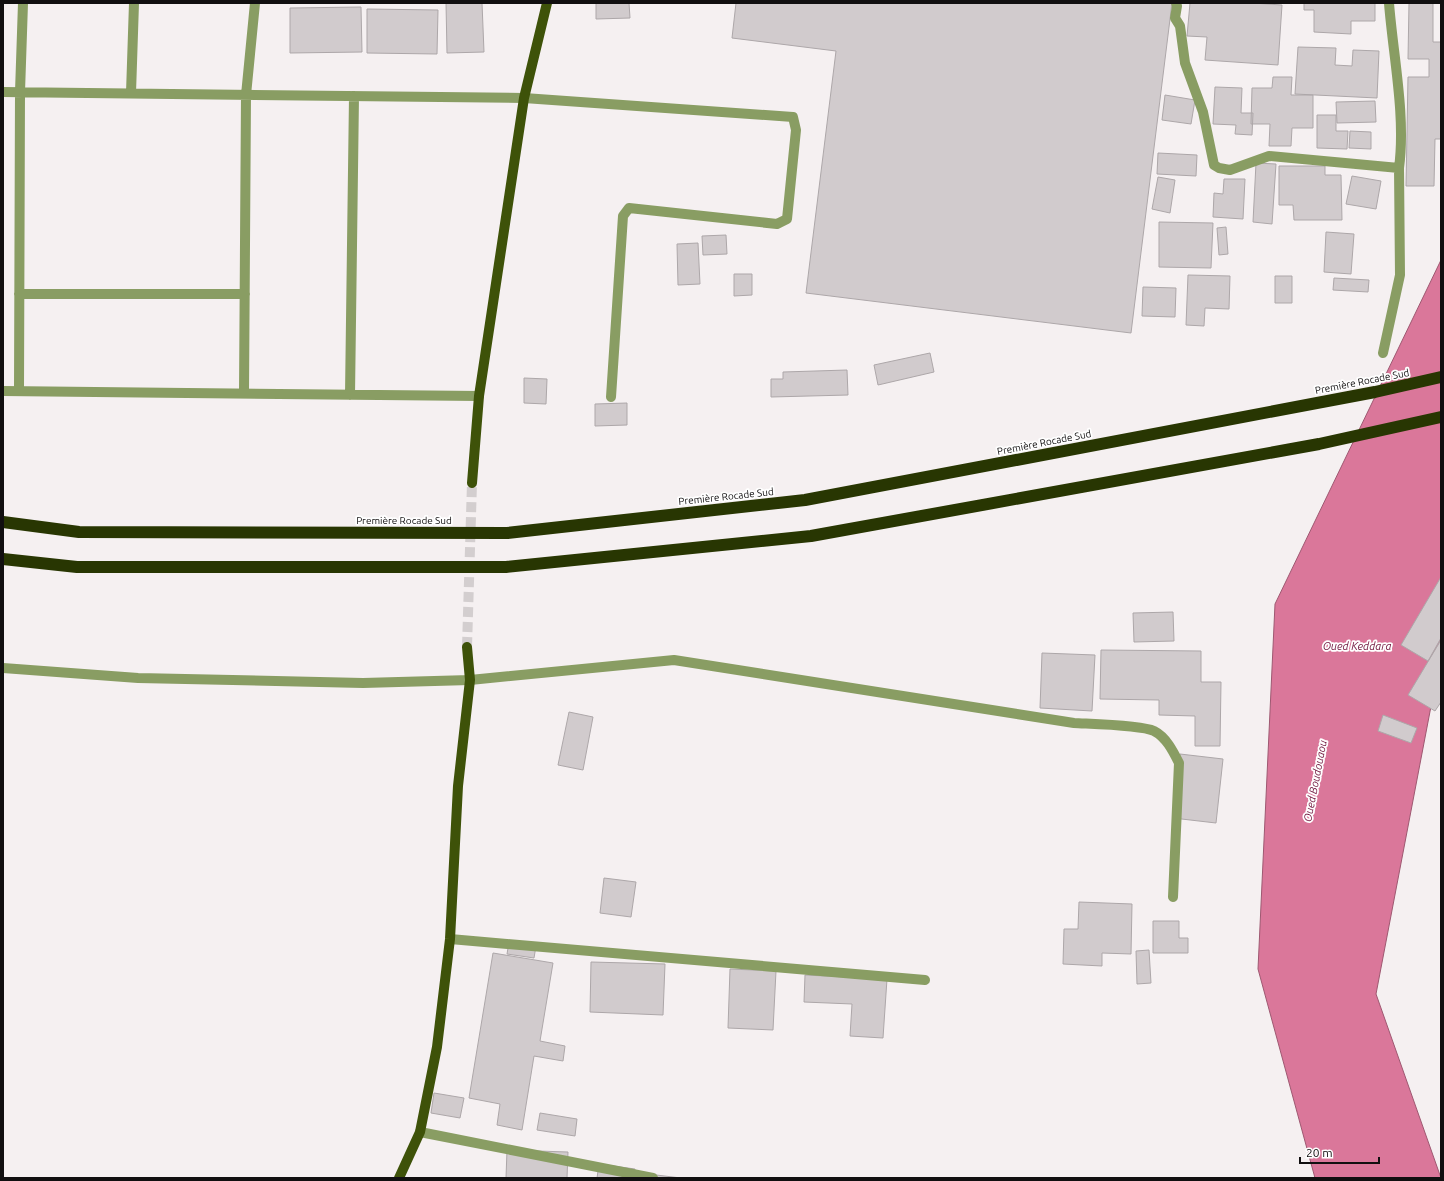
<svg xmlns="http://www.w3.org/2000/svg" width="1444" height="1181" viewBox="0 0 1444 1181" font-family="Ubuntu,sans-serif">
<style>
.water{fill:#da779a;stroke:#9e5871}
.building{fill:#d1cbcd;stroke:#ada7a9}
.lines{fill:none;stroke-linecap:round;stroke-linejoin:round}
.major-tunnel{stroke:#d3cecf;stroke-width:10;stroke-dasharray:10 5;stroke-linecap:butt}
.minor{stroke:#899d63;stroke-width:10}
.major{stroke:#3e5209;stroke-width:10}
.highway{stroke:#283602;stroke-width:12}
.labels{text-anchor:middle;stroke-width:3.5;stroke-linejoin:round;paint-order:stroke}
.street-label{font-size:10px;fill:#110f10;stroke:#fff}
.water-label{font-size:11px;font-style:italic;fill:#721940;stroke:#fff}
</style>
<rect width="100%" height="100%" fill="#f5f0f1"/>
<!-- water -->
<path class="water" d="M1441,260V654L1376,994L1441,1178H1315L1258,969L1275,604Z"/>
<!-- building -->
<path class="building" d="M446,3H482L484,52L447,53Z
M596,3H629L630,18L596,19Z
M736,3H1172L1131,333L806,293L836,51L732,38Z
M1190,3H1252L1282,5L1278,65L1205,60L1207,37L1187,36Z
M1304,3H1375V21H1351V34L1314,32V10H1304Z
M1409,3H1433V42H1441V139H1435L1434,186H1406L1408,77H1429V59H1408Z
M361,7L362,52L290,53V8Z
M367,9L438,10L437,54L367,53Z
M1298,47L1336,48L1335,65L1352,66L1353,50L1379,51L1377,98L1295,94Z
M1273,77H1292L1291,95H1313V128H1292L1291,146H1269L1270,124H1251L1252,88H1272Z
M1215,87L1242,88L1241,113H1253L1252,135L1235,134L1236,125L1213,124Z
M1165,95L1195,100L1191,124L1162,120Z
M1375,101L1376,122L1337,123L1336,102Z
M1317,115H1336V131H1348L1347,149L1317,148Z
M1350,131L1371,132V149L1349,148Z
M1158,153L1197,155L1196,176L1157,174Z
M1256,163L1276,164L1272,224L1253,222Z
M1279,166H1325V175H1341L1342,220H1294L1293,205H1279Z
M1352,176L1381,181L1376,209L1346,204Z
M1158,177L1175,180L1170,213L1152,209Z
M1224,179H1245L1243,219L1213,217L1214,193L1223,194Z
M1159,222L1213,223L1211,268L1159,267Z
M1226,227L1228,254L1219,255L1217,228Z
M1326,232L1354,234L1351,274L1324,272Z
M726,235L727,254L703,255L702,236Z
M698,243L700,284L678,285L677,244Z
M734,274H752V295L734,296Z
M1188,275L1230,276L1229,309L1205,308L1204,326L1186,325Z
M1275,276H1292V303H1275Z
M1334,278L1369,280L1368,292L1333,290Z
M1143,287L1176,288L1175,317L1142,316Z
M930,353L934,372L878,385L874,365Z
M847,370L848,395L771,397V379H783V372Z
M524,378L547,379L546,404L524,403Z
M627,403V425L595,426V404Z
M1441,577V638L1428,661L1401,645Z
M1173,612L1174,641L1134,642L1133,613Z
M1441,640V702L1435,711L1408,695Z
M1101,650L1201,651V682H1221L1220,746H1195V716L1159,715V700L1100,699Z
M1042,653L1095,655L1092,711L1040,708Z
M569,712L593,717L583,770L558,765Z
M1383,715L1417,728L1411,743L1378,731Z
M1180,754L1223,759L1216,823L1173,818Z
M604,878L636,882L631,917L600,913Z
M1079,902L1132,904L1131,954L1102,953V966L1063,964L1064,929H1078Z
M1153,921H1179V938H1188V953H1153Z
M509,942L536,946L534,958L507,954Z
M1149,950L1151,983L1137,984L1136,951Z
M493,953L553,963L540,1041L565,1046L563,1061L534,1056L522,1130L497,1125L500,1104L469,1098Z
M591,962L665,964L663,1015L590,1012Z
M730,969L776,971L773,1030L728,1028Z
M805,975L887,979L883,1038L850,1036L852,1004L804,1002Z
M434,1093L464,1098L460,1118L431,1113Z
M540,1113L577,1119L575,1136L537,1130Z
M507,1150L568,1152L567,1178H506Z
M599,1164L635,1169L634,1178H597Z
M648,1174L681,1178H648Z"/>
<g class="lines">
<!-- major-tunnel -->
<path class="major-tunnel" d="M467,647L472,483"/>
<!-- minor -->
<path class="minor" d="M1176,3L1177,6L1175,18L1180,26L1185,63L1203,112L1214,165L1219,168L1230,170L1269,156L1399,168
M3,92L524,98L793,117L796,130L787,219L777,224L629,208L623,216L611,397
M131,93L134,3
M19,294H245
M1383,353L1400,275L1399,168C1406,116 1393,55 1389,3
M3,391L479,396
M19,391L20,92L23,3
M244,393L246,95L255,3
M350,395L354,96
M3,668L138,678L363,683L470,680L674,660L1074,723C1091,724 1141,725 1154,731C1166,737 1173,751 1179,763L1173,897
M450,939L925,980
M420,1132L653,1178"/>
<!-- major -->
<path class="major" d="M472,483L479,396L524,98L547,3
M399,1178L420,1132L437,1047L450,939L458,786L470,680L467,647"/>
<!-- highway -->
<path class="highway" d="M3,522L79,532L507,533L805,500L1375,392L1441,377
M3,559L77,567H506L811,536L1319,444L1441,417"/>
</g>
<g class="labels">
<!-- street labels -->
<g class="street-label">
<text transform="translate(1362 381) rotate(-11)" y="4">Première Rocade Sud</text>
<text transform="translate(1044 442) rotate(-11)" y="4">Première Rocade Sud</text>
<text transform="translate(726 496) rotate(-6)" y="4">Première Rocade Sud</text>
<text x="404" y="524">Première Rocade Sud</text>
</g>
<!-- water labels -->
<g class="water-label">
<text x="1357" y="650">Oued Keddara</text>
<text transform="translate(1315 781) rotate(-79)" y="4">Oued Boudouaou</text>
</g>
</g>
<!-- border -->
<rect width="1444" height="1181" fill="none" stroke="#110f10" stroke-width="8"/>
<!-- scale -->
<path d="M1300 1157v6h79v-6" fill="none" stroke="#110f10" stroke-width="2"/>
<text x="1306" y="1157" font-size="12" fill="#110f10" stroke="#ffffff" stroke-width="3" paint-order="stroke">20 m</text>
</svg>
